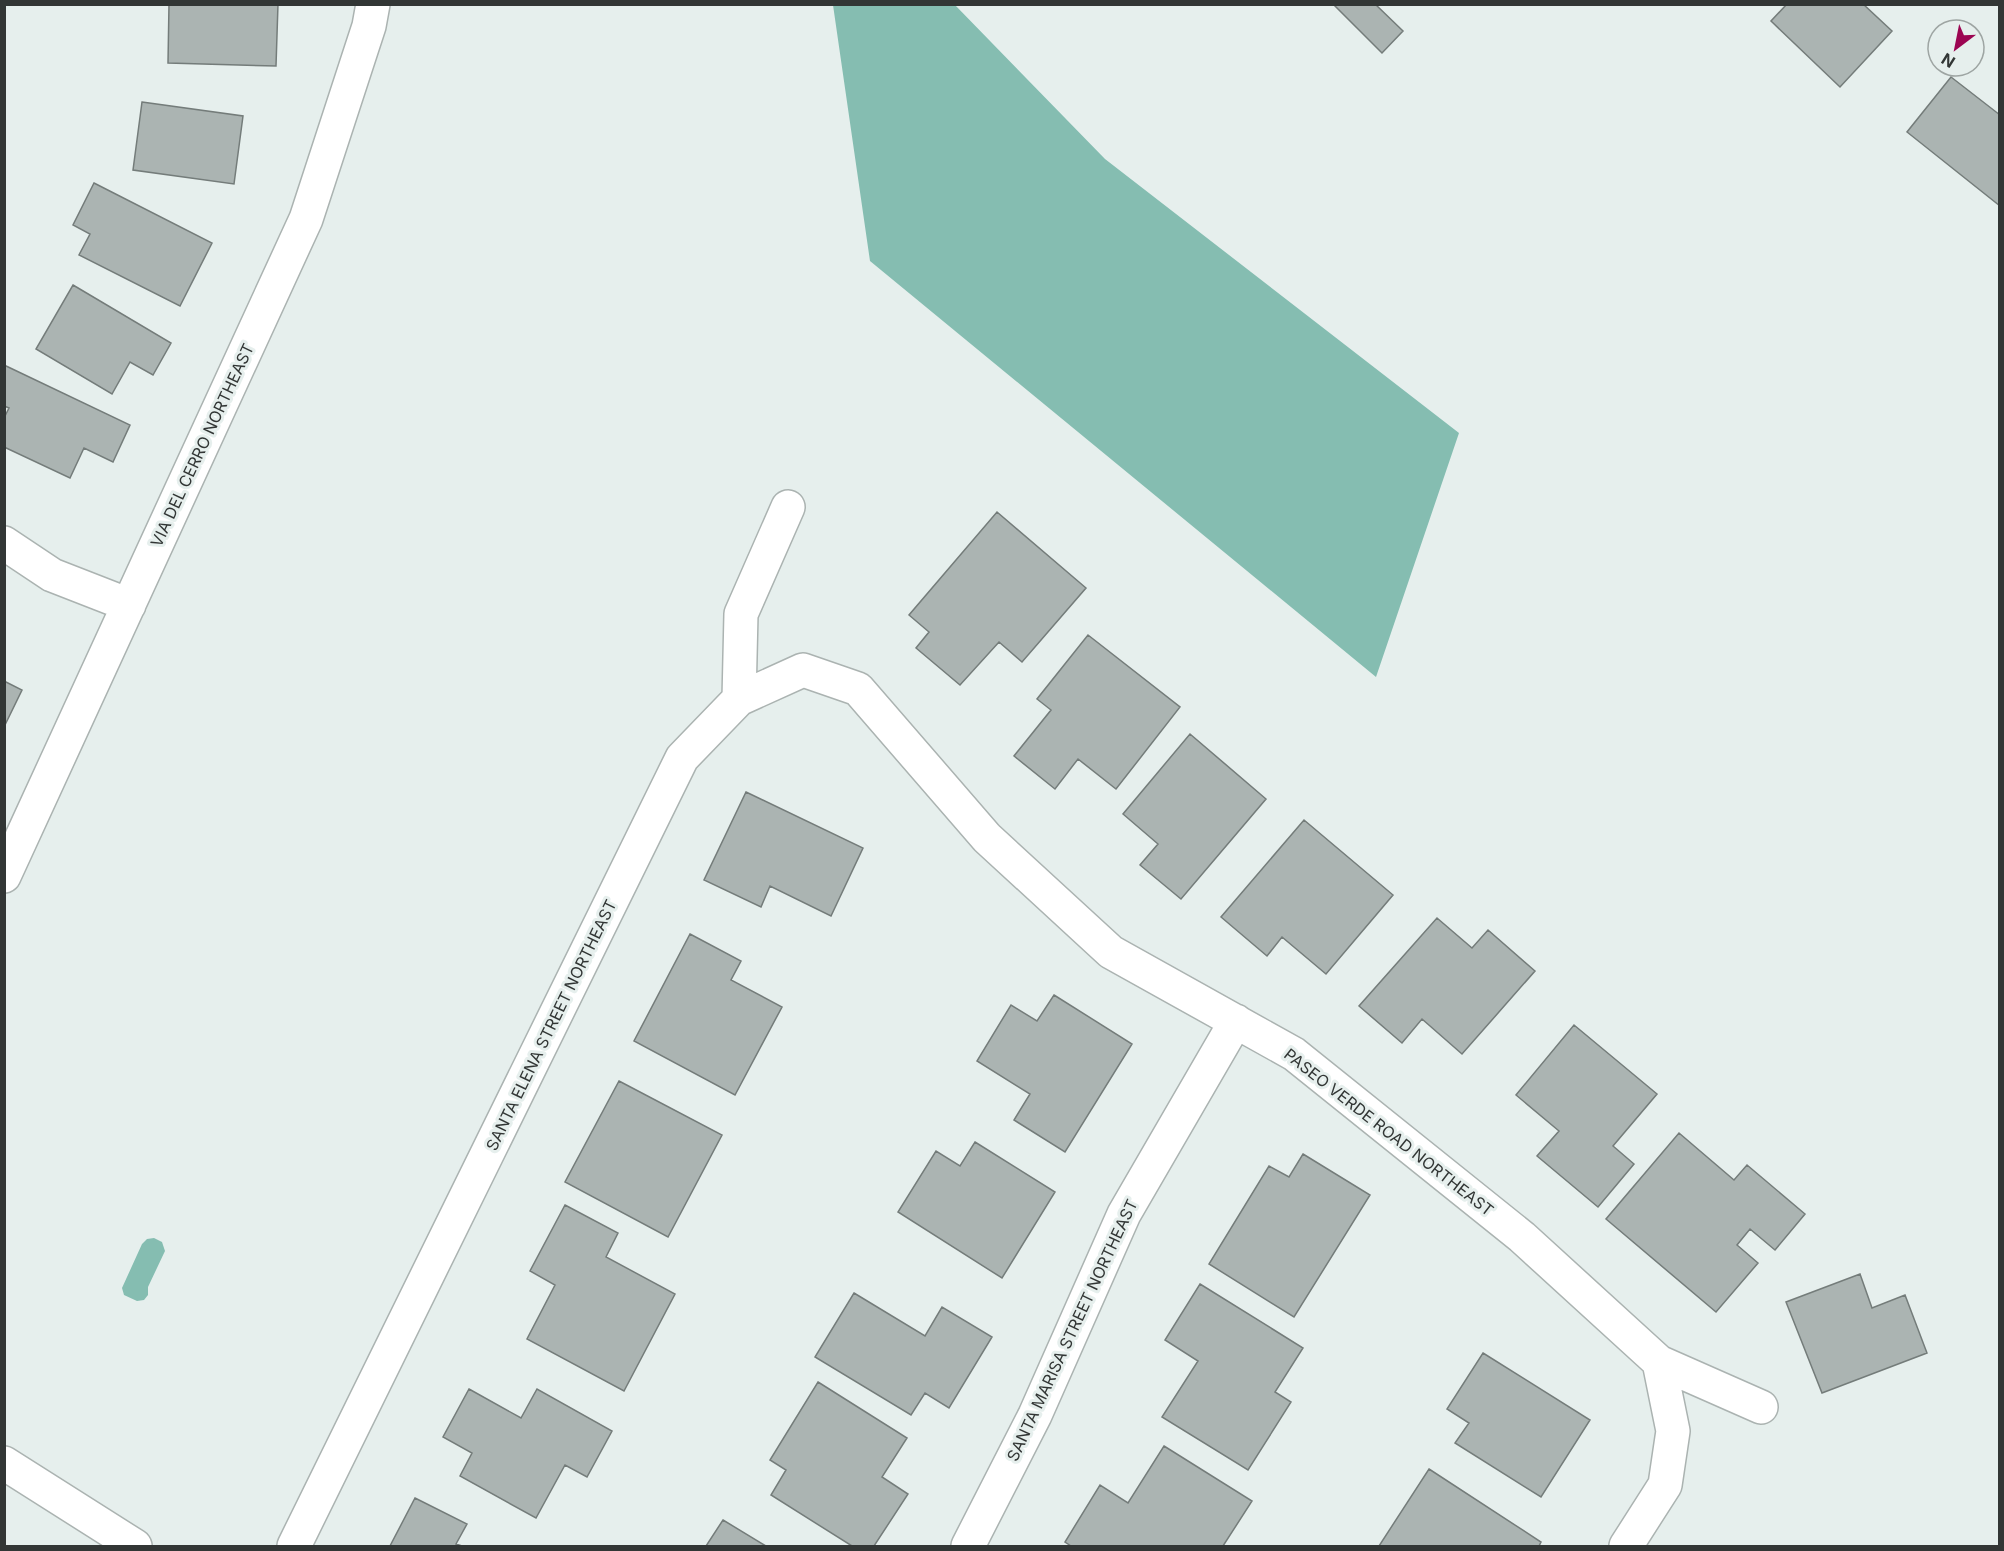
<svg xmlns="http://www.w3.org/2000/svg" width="2004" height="1551" viewBox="0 0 2004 1551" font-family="Inter,sans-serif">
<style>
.water{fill:#85bdb1}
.building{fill:#abb4b2;stroke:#747c7a;stroke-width:1.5}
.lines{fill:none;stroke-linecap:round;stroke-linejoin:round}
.street-casing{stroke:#abb3b1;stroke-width:36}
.street{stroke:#fff;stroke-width:33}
.labels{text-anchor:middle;stroke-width:6;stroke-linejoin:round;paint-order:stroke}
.street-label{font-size:16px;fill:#323635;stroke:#e6efed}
</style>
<rect width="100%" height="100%" fill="#e6efed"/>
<!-- water -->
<path class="water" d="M833,5H955L1105,159L1459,433L1376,677L870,261Z
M154,1238L162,1242L165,1251L148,1287V1295L144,1300L137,1301L124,1295L122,1288L142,1244L147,1239Z"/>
<!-- building -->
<path class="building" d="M169,4H278L276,66L168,63Z
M1333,4H1375L1403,31L1382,53Z
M1787,4H1863L1892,31L1840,87L1771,21Z
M1951,77L2000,115V206L1907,132Z
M142,102L243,116L234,184L133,170Z
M94,183L212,243L180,306L79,255L90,234L73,225Z
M73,285L171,343L153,375L130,362L112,394L36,349Z
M4,365L130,425L113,462L84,448L70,478L4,447V418L9,408L4,406Z
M997,512L1086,588L1022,662L999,642L960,685L916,648L929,632L909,615Z
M1088,635L1180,707L1116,789L1078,759L1055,789L1014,756L1051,710L1037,699Z
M4,681L22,690L4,727Z
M1190,734L1266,799L1181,899L1140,865L1158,844L1123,814Z
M746,792L863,848L831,916L770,886L761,907L704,880Z
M1304,820L1393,895L1326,974L1282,937L1267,956L1221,917Z
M1437,918L1472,948L1488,930L1535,971L1462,1054L1422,1019L1402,1043L1359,1006Z
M690,934L741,961L731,980L782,1007L735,1095L634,1041Z
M1054,995L1132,1044L1065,1152L1014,1120L1030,1094L977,1061L1011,1005L1037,1021Z
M1574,1025L1657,1094L1613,1146L1634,1164L1598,1207L1537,1156L1559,1131L1516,1095Z
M619,1081L722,1135L668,1237L565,1182Z
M1679,1133L1734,1180L1747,1165L1805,1214L1775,1250L1750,1229L1737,1245L1758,1263L1716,1312L1606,1219Z
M975,1142L1055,1192L1002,1278L898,1212L936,1151L960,1166Z
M1303,1154L1370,1195L1294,1317L1209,1264L1269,1166L1289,1177Z
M565,1205L618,1233L606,1257L675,1294L624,1391L527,1339L555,1285L530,1271Z
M1860,1274L1872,1308L1905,1295L1927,1353L1822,1393L1786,1302Z
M1200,1284L1303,1348L1275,1392L1291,1402L1248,1470L1162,1417L1198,1361L1165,1340Z
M854,1293L925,1336L942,1307L992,1337L949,1408L925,1393L911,1415L815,1357Z
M1483,1353L1590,1420L1541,1497L1455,1443L1469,1423L1447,1409Z
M818,1382L907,1438L882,1477L908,1494L874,1546H852L771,1495L786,1470L770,1460Z
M469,1389L521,1418L537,1389L612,1431L587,1477L565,1465L536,1518L460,1476L472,1453L443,1437Z
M1164,1446L1252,1501L1223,1546H1071L1065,1542L1100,1485L1128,1503Z
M1429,1469L1541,1542L1539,1546H1379Z
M415,1498L467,1524L456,1544L462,1546H390Z
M723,1520L766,1546H706Z"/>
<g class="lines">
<!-- street casing -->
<g class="street-casing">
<path id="street" d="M4,543L52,575L129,605
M739,699L803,670L858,689L987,838L1111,952L1294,1054L1522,1237L1659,1362L1761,1407
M4,876L306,219L369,26L373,4
M4,1463L135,1546
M294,1546L682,758L739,699L741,614L788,507
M968,1546L1035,1415L1124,1214L1236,1021
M1626,1546L1665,1485L1673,1431L1659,1362"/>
</g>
<!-- street -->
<use href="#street" class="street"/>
</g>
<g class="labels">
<!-- street labels -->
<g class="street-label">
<text transform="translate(202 445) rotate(-65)" y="6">VIA DEL CERRO NORTHEAST</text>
<text transform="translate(551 1025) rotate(-64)" y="6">SANTA ELENA STREET NORTHEAST</text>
<text transform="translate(1389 1132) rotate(38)" y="6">PASEO VERDE ROAD NORTHEAST</text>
<text transform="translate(1072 1330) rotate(-65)" y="6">SANTA MARISA STREET NORTHEAST</text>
</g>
</g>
<!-- border -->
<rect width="2004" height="1551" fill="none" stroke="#323635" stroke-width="12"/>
<!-- north arrow -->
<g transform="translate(1956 48) rotate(212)"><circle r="28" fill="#e6efed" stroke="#9ea5a3" stroke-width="1.5"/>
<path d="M0-4.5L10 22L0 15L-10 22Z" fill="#9c0552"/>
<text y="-9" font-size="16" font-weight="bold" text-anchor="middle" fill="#323635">N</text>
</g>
</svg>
